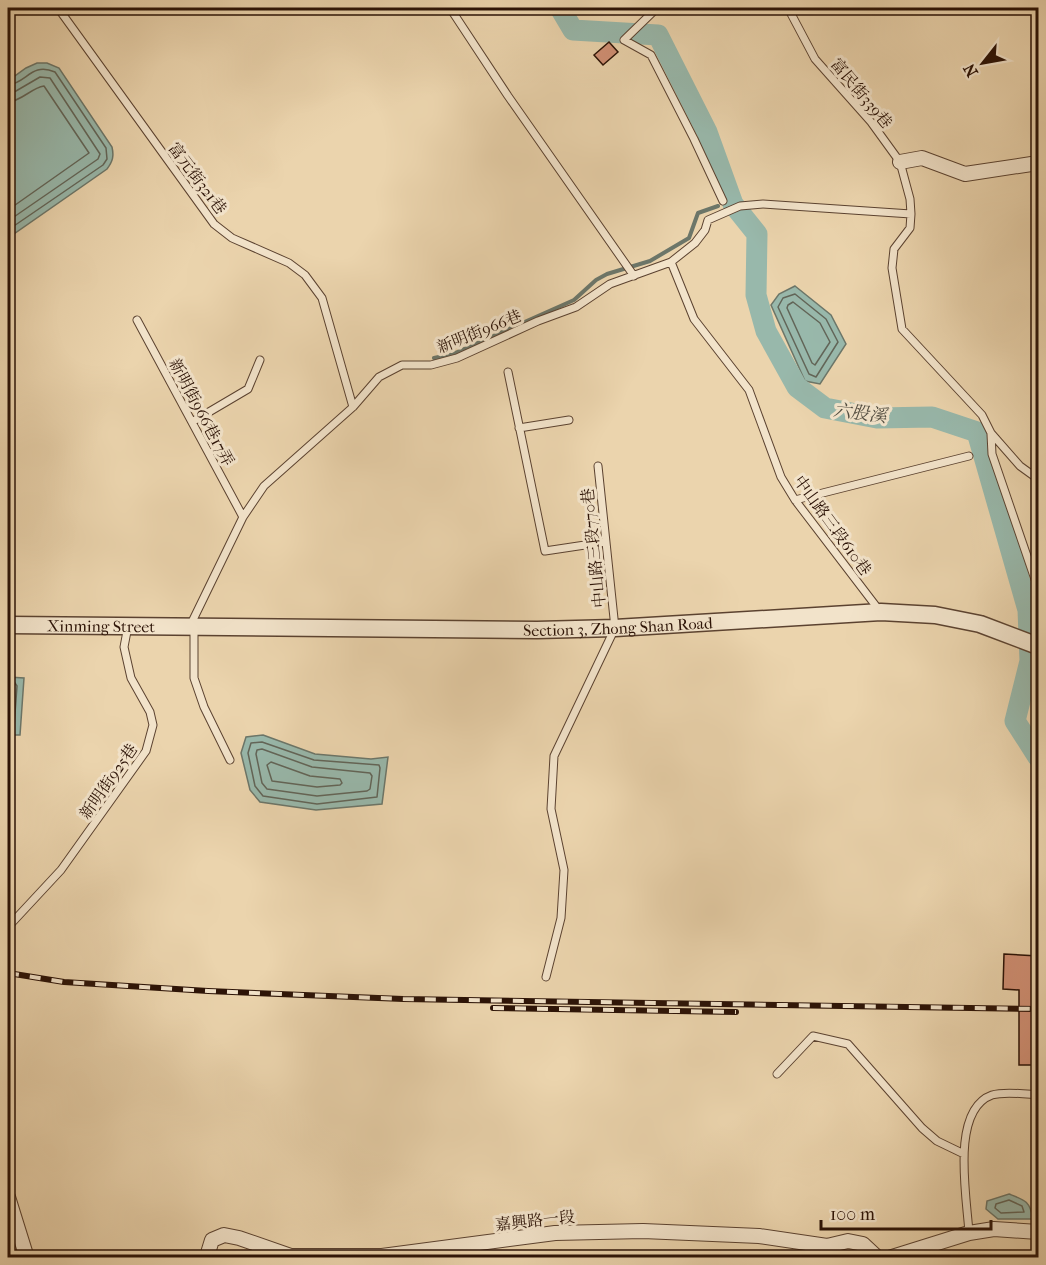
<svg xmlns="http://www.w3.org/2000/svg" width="1046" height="1265" viewBox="0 0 1046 1265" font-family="'IM FELL French Canon','Noto Serif TC',serif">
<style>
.water{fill:#98b8ab;stroke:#6c7669;stroke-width:1.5}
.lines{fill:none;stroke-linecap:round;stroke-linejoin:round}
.shore{stroke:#626558;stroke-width:1.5}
.stream{stroke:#6c7669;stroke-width:4}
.river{stroke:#98b8ab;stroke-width:21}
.building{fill:#d19075;stroke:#2b1206;stroke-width:1.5}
.service-casing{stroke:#5b4230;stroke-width:9}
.minor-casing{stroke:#5b4230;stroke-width:16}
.tertiary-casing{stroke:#5b4230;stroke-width:19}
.service{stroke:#f2e3ca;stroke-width:7}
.minor{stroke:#f2e3ca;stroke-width:14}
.tertiary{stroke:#f2e3ca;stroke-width:16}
.rail-casing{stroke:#2b1206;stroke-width:6}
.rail{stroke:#f2e3ca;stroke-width:4;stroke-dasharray:11;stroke-linecap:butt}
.labels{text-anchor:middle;stroke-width:6;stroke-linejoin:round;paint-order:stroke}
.street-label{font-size:16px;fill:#2b1206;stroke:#f2e3ca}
.water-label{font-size:18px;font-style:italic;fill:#514c40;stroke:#f2e3ca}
</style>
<rect width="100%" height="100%" fill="#ebd4ad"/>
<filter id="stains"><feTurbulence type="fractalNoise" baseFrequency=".00333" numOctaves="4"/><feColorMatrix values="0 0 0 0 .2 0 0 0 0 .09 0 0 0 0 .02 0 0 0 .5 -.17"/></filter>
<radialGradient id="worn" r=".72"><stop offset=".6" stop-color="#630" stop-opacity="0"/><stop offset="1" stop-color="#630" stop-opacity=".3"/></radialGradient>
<!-- water -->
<path class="water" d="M37,63H47L59,68L112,147C114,156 113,161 107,169L8,238V81L26,68Z
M795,286L831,315L846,344L820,384L805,381L771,305L779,294Z
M8,677L24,678L20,735H8Z
M263,735L315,754L371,759L388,757L382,804L316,810L260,802L250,790L241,753L246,737Z
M1009,1194C1025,1200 1030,1201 1033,1219H998L986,1209L987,1201Z"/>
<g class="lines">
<!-- shore -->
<path class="shore" d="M8,85C27,83 31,62 55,72L106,148L107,159L103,165L8,230
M8,93L16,91L40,77L50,78L100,154L98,159L8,221
M8,102C22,101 31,88 44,86L89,153L8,210
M795,294L826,319L838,342L816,377L809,374L778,307L783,298Z
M793,302L820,323L830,342L815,365L812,363L787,308L788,305Z
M8,682L15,683L17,686L14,727L8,730
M262,742L314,760L379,765L380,768L377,797L317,804L263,796L255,786L248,753L251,743Z
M262,749L312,767L370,773L372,776L370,789L367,791L317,796L267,789L262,783L256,754L257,750Z
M271,762L310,776L340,779L342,783L340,785L317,787L272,781L267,765Z
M1009,1200L1022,1206L1024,1212L1001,1213L995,1208L996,1204Z"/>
<!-- stream -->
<path class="stream" d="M729,205L733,204
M434,358L453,354L574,300L596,280L607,274L650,261L689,238L698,213L718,206"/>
<!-- river -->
<path class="river" d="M560,8L573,30L658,35L707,132L733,204L757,234L756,295L766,331L797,387L825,408L877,418L932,417L977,432L1028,610L1030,661L1015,721L1038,757"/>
</g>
<!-- building -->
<path class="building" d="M609,42L618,52L603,65L594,55Z
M1004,954L1038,956V1065H1019V990L1003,989Z"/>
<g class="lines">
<!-- service casing -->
<g class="service-casing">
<path id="service" d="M58,8L214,224L232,238L289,263L305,275L322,298L353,407
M450,8L508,96L634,276
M657,8L624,40L651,55L694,139L723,201
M788,8L815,59L871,122L900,162L910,199L911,214L910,228L894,249L892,268L902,329L982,415L991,433L1020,466L1038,479
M671,262L694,319L749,390L781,477L795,500L879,610
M137,320L243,517
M508,372L545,551L605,542
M192,422L248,389L260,360
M519,428L569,420
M991,434L992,454L1038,588
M795,500L969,456
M190,626L243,517L264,486L353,407L379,377L402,365H431L457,358L538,321L576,307L610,284L671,262L695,243L705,230L708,220L740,206L763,204L911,214
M194,626V678L204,707L230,760
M8,927L61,870L146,751L153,725L150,712L131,678L124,647L128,626
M546,977L561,918L564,870L551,809L554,756L615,628L598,466
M777,1074L813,1036L848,1044L922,1128L937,1141L964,1154
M969,1233C967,1198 950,1110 992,1095C1005,1091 1025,1094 1038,1095"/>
</g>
<!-- minor casing -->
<g class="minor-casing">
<path id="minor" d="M900,162L922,158L965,174L1038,163
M8,1197L27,1258
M209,1258L208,1253L212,1240L224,1235L239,1238L291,1256H382L555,1233L643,1231L759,1236L827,1246L848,1241L863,1244L878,1258
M889,1258L969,1233L994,1229L1038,1232"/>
</g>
<!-- tertiary casing -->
<g class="tertiary-casing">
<g id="tertiary">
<path id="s1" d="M8,625L537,630L615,628L881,612L935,615L980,624L1038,646"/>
</g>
</g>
<!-- service -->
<use href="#service" class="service"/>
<!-- minor -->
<use href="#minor" class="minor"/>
<!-- tertiary -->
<use href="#tertiary" class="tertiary"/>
<!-- rail casing -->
<g class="rail-casing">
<path id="rail" d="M8,973L64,982L208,991L403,999L1038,1009
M493,1008L736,1012"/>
</g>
<!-- rail -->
<use href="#rail" class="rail"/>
</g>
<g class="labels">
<!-- street labels -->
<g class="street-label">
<text transform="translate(862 93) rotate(50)" y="6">富民街339巷</text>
<text transform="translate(198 178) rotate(53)" y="6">富元街321巷</text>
<text transform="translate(479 331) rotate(-22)" y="6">新明街966巷</text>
<text transform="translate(202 412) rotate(62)" y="6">新明街966巷17弄</text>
<text transform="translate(833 525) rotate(54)" y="6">中山路三段610巷</text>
<text transform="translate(593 548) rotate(-96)" y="6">中山路三段770巷</text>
<text dy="6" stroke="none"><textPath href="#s1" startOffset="93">Xinming Street</textPath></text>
<text dy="6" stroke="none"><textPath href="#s1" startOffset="610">Section 3, Zhong Shan Road</textPath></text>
<text transform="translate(108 781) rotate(-55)" y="6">新明街925巷</text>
<text transform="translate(535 1220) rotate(-6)" y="6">嘉興路一段</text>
</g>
<!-- water labels -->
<g class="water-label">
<text transform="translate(860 413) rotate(7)" y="6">六股溪</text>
</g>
</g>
<!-- margin -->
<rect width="1046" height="1265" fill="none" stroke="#ebd4ad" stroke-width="30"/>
<rect x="9" y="9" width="1028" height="1247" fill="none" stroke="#2b1206" stroke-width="3"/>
<rect x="15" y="15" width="1016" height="1235" fill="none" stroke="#2b1206" stroke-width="1.5"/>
<!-- north arrow -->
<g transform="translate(983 63) rotate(239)" stroke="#f2e3ca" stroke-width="4.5" paint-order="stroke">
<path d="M0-4.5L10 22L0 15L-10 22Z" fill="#2b1206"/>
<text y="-9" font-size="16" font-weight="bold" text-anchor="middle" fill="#2b1206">N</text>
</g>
<!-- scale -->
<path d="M821 1220v9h170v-9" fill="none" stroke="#2b1206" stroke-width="3"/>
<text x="830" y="1220" font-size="18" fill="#2b1206" stroke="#f2e3ca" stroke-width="4.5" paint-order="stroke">100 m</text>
<rect width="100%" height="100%" filter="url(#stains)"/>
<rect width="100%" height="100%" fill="url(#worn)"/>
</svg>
